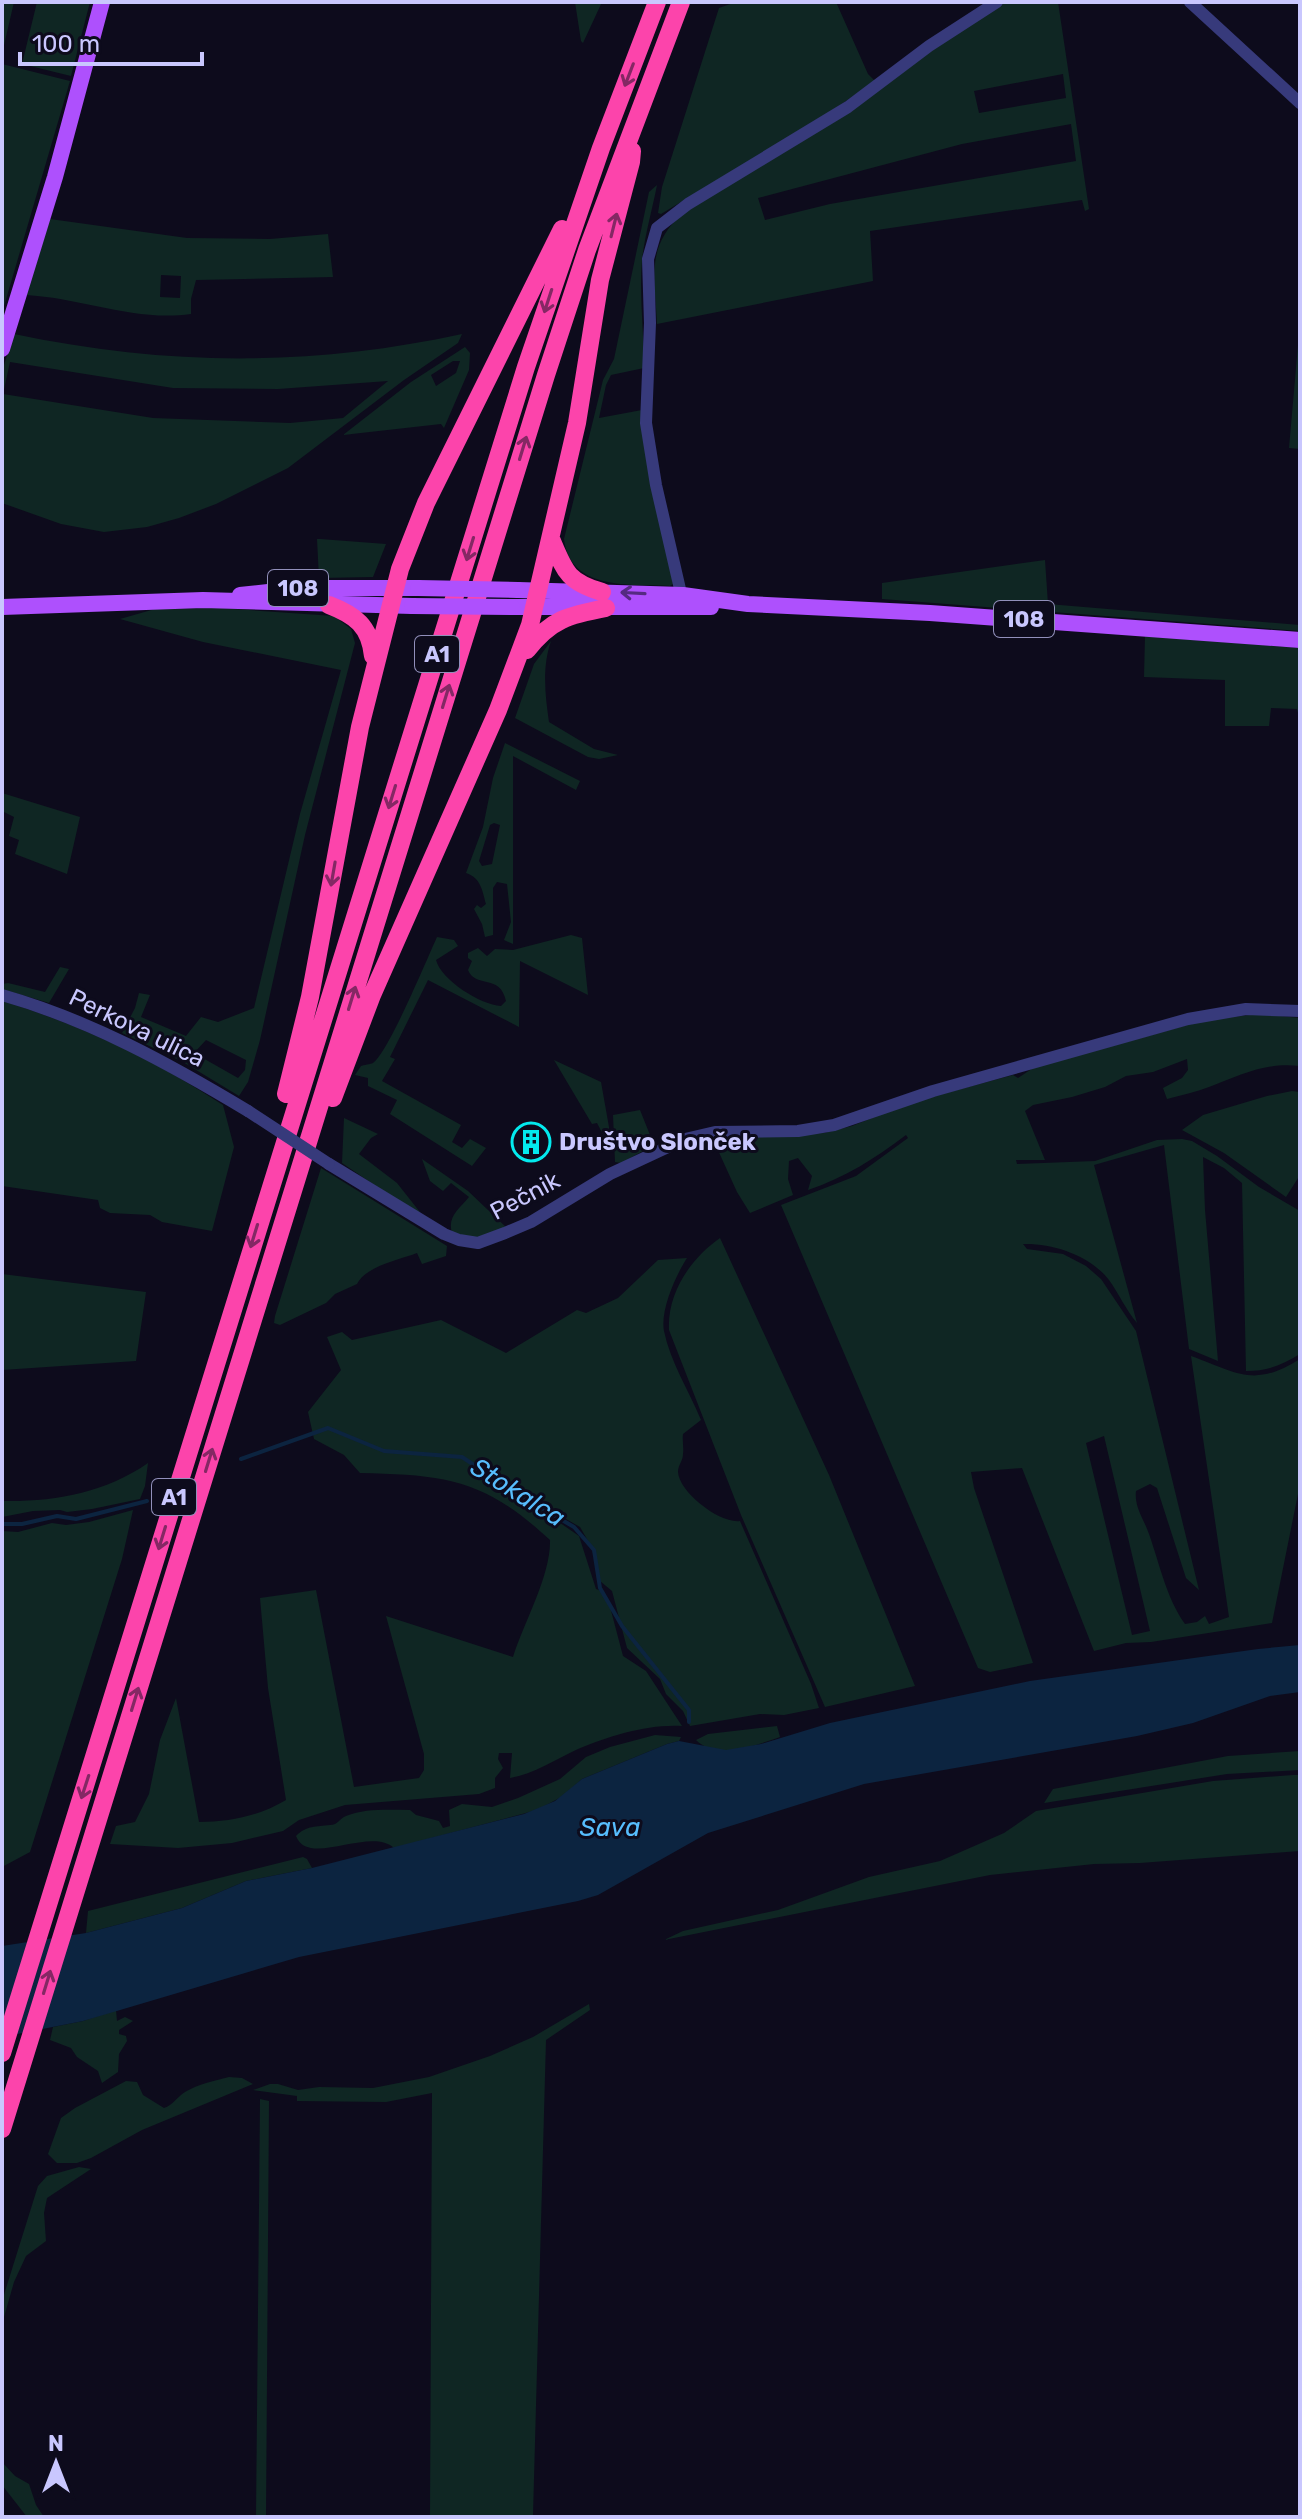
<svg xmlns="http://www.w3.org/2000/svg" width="1302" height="2519" viewBox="0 0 1302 2519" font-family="Rubik,sans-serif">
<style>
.green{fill:#0f2623;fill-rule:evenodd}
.water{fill:#0c2440}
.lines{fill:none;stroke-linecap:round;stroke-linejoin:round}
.stream{stroke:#0c2440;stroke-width:4}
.minor{stroke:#373a7b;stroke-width:12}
.major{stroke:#ae50fd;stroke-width:16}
.highway{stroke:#fc44ab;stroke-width:18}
.minor-bridge{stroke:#373a7b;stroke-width:12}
.major-bridge{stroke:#ae50fd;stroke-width:16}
.oneway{stroke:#842864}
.oneway2{stroke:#552a81}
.labels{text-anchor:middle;stroke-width:6;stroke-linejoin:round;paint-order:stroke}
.shield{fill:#0d0b1c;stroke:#918fba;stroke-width:2}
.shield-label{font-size:22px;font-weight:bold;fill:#c9c7fe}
.street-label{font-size:24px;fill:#c9c7fe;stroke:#0d0b1c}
.poi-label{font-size:24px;font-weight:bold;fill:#c9c7fe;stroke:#0d0b1c;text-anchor:start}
.water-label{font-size:26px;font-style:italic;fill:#57bdfd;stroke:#0d0b1c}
</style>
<rect width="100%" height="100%" fill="#0d0b1c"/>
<!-- green -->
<path class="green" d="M2,2H14L2,54Z
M37,2H90L71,76L22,64Z
M575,2H602L583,43L581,41Z
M736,2H836L868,74L875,81L824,116L661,214L658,213L662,187L719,8Z
M1006,2H1058L1089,209L1085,211L1082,200L870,231L873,281L657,324C655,277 645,247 683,213ZM1063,74L1066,98L979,113L974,91ZM1071,124L1076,161L830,204L765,220L758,198L962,144Z
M2,64L70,81L2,313Z
M657,185C652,211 645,234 642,260C639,295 644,332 644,368L611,375L606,385L599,418L642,410L673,584L670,586C630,584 570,591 564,539L603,380L614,359L649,192Z
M50,219L187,238L270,239L328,234L333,277L196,280L191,299V314C135,322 82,298 26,295ZM161,275L181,276L180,298L160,297Z
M1300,322V449L1289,448Z
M14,334C166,366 310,367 462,334L458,343L404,380L288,468L216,504L179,518L147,527L104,532L61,524L2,503V371ZM10,362L173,388L278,389L388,381L343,418L290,423L153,418L3,394Z
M465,347L470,353L469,370L444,428L441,424L343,435L411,382ZM453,361H460L456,373L436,386L431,375Z
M317,539H320L386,544L373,577L319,578Z
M1045,560L1048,604L1300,625V631L882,599V583Z
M220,608L334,616L351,629L355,643L305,835L260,1040L248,1082L239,1096L183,1062L122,1033L135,1008L139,993L150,995L141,1017L186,1036L201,1017L218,1022L254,1008L300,814L341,670L203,642L120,619L155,609ZM206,1040L246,1060L245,1070L238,1078L194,1053Z
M1145,636L1300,648V721L1297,709L1271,708L1269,726H1225V680L1144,677Z
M551,641C542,667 545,695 549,722L594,749L618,755L599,759L588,757L515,718L534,664Z
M505,743L580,781L576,790L513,756V944L504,940L511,922L507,884L497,882L493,888V935L485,937L482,924L474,909L477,905L481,908L486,904C482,890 481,878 466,873L483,827L493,778ZM494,823L500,825L492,864L482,866L479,861L490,825Z
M2,793L80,817L67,874L15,854L19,840L9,836L14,817L2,811Z
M571,935L582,938L588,995L520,961L519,1027L428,980L390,1057L395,1059L382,1081L461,1125L452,1142L462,1148L470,1139L486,1148L472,1166L390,1114L397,1100L368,1086V1078L355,1075L361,1066C363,1065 371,1064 373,1063C388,1053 427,959 437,937L454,940L458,946L436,960C441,980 481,1005 501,1006L506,1001C500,973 476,989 468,970L472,961L468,958V953L478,948L487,956L495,949L513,950Z
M60,967L69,969L49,1003L2,989V984L8,983L45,992Z
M2,1001C81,1025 155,1060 223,1105L234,1147L212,1231L162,1222L150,1215L110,1213L100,1208L98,1200L2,1186Z
M1259,1014L1300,1018V1066C1265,1062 1241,1075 1209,1087C1196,1092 1181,1095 1167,1099L1163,1088L1182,1078L1188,1070L1187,1059L1153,1072L1126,1076L1105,1087L1072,1097L1033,1105L1025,1111L1045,1160H1016L1017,1164L1095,1161L1157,1140L1182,1139L1192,1141L1217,1156L1259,1187L1300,1211V1354C1282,1365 1268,1371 1246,1371L1242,1183L1224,1168L1203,1157L1205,1210L1218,1361L1189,1349L1164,1145L1094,1165L1137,1323C1126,1310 1119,1294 1109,1280C1090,1255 1052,1243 1023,1244L1027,1249L1063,1254L1086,1266L1101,1279L1136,1331L1199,1590L1186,1578L1157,1488L1150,1484L1136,1491C1134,1507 1144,1519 1149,1534C1160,1565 1166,1597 1185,1624L1197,1622L1205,1616L1209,1624L1229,1617L1191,1356C1238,1373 1254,1388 1300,1359V1484L1272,1623L1151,1642L1126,1643L1094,1651L1022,1468L971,1472L974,1488L1033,1663L990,1672L978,1668L781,1205L856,1176L908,1138L906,1135C874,1159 846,1177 808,1190L812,1176L798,1158L789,1161L788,1179L793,1195L750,1213L737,1192L712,1137L824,1133L852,1126L912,1102L1013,1075L1018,1078L1033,1068L1205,1020ZM1104,1436L1150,1631L1132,1635L1086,1443Z
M554,1060L601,1082L609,1127V1146L597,1123L592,1124Z
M1292,1091L1300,1092V1175L1286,1197L1224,1153L1182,1130L1203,1115L1267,1096Z
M640,1110L654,1145L621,1163L615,1162L613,1115Z
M344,1118L378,1134L371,1138L359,1154L397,1183L427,1221L342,1163Z
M422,1159L468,1191L508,1229L480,1239L452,1233C447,1217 459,1209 469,1197L451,1183L443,1191L430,1181Z
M321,1168L447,1246L446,1256L422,1264L417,1253C399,1260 366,1266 357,1284L335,1294L326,1303L280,1325L274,1323L275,1316Z
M720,1238L829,1475L915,1686L825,1707L741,1515L669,1330C667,1293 691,1258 720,1238Z
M687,1258C676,1275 660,1310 664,1331C670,1361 689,1391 701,1420L683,1434C682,1441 684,1447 683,1454C683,1461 678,1465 678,1472C679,1492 720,1524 740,1521L811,1684L819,1708L784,1715L760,1714L690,1726L683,1711L666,1694L660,1679L627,1648L612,1591L600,1581L591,1546L580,1527L540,1504V1509L579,1536L596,1589L604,1592L609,1603L623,1656L646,1671L682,1726C647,1724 610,1736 578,1749C556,1759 534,1774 510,1778L512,1753H499L498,1759L503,1768L495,1778V1788L479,1794L345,1805L299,1820L283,1831L232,1843L178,1848L110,1844L116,1826L135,1822L149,1794L160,1740L176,1698L199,1822C230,1822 259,1816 286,1800L268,1688L260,1598L316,1590L354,1787L419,1778L424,1770V1754L386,1616L513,1657C524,1622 551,1575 550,1540C484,1479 447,1475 360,1473L344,1455L314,1439L308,1412L341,1370L327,1337L342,1332L352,1340L441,1320L506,1353L577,1310L586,1313L618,1298L658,1260Z
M2,1274L146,1292L136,1361L2,1370Z
M148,1463L145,1486L140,1499L92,1509L67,1512L60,1510L33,1511L2,1517V1501C54,1502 105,1493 148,1463Z
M133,1510L122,1559L30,1852L2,1867V1531L18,1532L52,1523L66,1525L89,1522Z
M777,1726L780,1737C756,1745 717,1761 696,1740L708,1734Z
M655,1735L681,1737L679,1741L667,1744L582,1779L563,1796L537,1810L394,1848C370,1826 308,1868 296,1836C307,1825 316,1827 330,1825C338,1825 340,1818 346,1816C366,1808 389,1810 410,1810L416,1815L439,1821L443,1828L450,1826L449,1810L462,1804L492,1807L518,1798L560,1779L586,1757L610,1747Z
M1300,1751V1770L1227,1774L1044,1803L1053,1789L1228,1756Z
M1293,1775H1300V1851L1140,1863L1094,1864L990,1875L664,1940L683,1931L778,1910L869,1877L940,1861L1004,1833L1036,1811L1213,1781Z
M303,1857L307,1859L312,1868L246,1881L182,1908L86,1933L88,1911Z
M589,2004L590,2010L546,2040L533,2515V2517H430L432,2093L386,2102L297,2101V2096L253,2090L270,2084H278L298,2090L319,2087L373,2088L429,2077L490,2056L533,2037Z
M116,2010L117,2021L125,2017L133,2021L119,2030V2034L126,2036L127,2041L119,2054L118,2072L102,2083L98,2071L77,2057L71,2048L50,2040L53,2027L83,2021Z
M229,2077L242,2078L253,2084L142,2130L91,2158L77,2163H57L48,2154L61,2118L75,2108L126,2081L137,2082L143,2095L164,2108C173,2105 177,2097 185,2092C199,2084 213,2081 229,2077Z
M260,2099L269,2101L266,2517H256Z
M79,2167L91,2169L47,2198L44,2213L46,2241L26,2256L14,2282L2,2324V2301L38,2186L47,2176Z
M2,2462L15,2476L29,2484L36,2505L44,2517H27L2,2485Z"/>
<!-- water -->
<path class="water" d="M1300,1645V1692L1270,1696L1193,1723L1137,1736L864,1784L708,1833L598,1895L578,1901L299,1957L83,2021L2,2037V1946L86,1933L182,1908L246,1881L312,1868L524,1814L555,1801L582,1779L667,1744L679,1741L726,1750L761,1744L830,1723L1030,1681L1258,1649Z"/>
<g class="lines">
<!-- stream -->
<path class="stream" d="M241,1459L328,1428L384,1451L462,1457L519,1495L574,1527L594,1550L600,1588L622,1626L689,1710V1722
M2,1524H22L57,1516L76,1519L147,1501"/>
<!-- minor -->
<path class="minor" d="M1190,2L1300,103
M683,602L656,485L646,423L650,323L648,259L657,228L688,204L848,107L929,46L997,2
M2,995C90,1020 170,1064 248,1111
M329,1164L444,1234L459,1240L478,1243L505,1233L531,1222L610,1174L685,1139L715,1132L798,1131L834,1125L933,1091L1188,1019L1246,1009L1300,1011"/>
<!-- major -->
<path class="major" d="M2,349L55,177L102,2
M518,590L683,595L748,604L930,613L1300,640
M240,595L304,588H418
M2,607L203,600L412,606
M512,607H711"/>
<!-- highway -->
<path class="highway" d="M552,541C565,572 568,582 602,592
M329,605C355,615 370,626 373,656
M527,650C551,619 569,615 606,608
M286,1094L310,997L360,727L400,569L426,503L562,229
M333,1098L372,995L498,710L530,625L577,423L600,280L631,162L632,151
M2,2053L526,367L601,148L657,2
M2,2129L546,375L587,250L681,2"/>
<!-- minor-bridge -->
<path class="minor-bridge" d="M248,1111L329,1164"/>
<!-- major-bridge -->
<path class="major-bridge" d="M418,588L518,590
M412,606L512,607"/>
</g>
<!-- one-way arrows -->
<defs><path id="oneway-shaft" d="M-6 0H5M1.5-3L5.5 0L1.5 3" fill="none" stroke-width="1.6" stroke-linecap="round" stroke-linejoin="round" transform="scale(2)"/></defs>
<g class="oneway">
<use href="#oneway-shaft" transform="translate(629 75) rotate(111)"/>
<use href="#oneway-shaft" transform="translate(614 225) rotate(-76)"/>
<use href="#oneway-shaft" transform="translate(548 301) rotate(108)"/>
<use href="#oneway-shaft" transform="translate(523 448) rotate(-73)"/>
<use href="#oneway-shaft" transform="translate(470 549) rotate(107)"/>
<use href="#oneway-shaft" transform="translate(446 696) rotate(-73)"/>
<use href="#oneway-shaft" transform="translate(392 797) rotate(107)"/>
<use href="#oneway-shaft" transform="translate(333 874) rotate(100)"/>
<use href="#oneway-shaft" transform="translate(352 998) rotate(-73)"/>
<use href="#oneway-shaft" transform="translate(254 1236) rotate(107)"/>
<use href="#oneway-shaft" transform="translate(209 1460) rotate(-73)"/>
<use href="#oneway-shaft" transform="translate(162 1538) rotate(107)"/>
<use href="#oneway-shaft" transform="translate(135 1699) rotate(-73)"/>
<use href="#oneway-shaft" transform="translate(85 1787) rotate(108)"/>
<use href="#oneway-shaft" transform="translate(47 1982) rotate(-73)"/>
</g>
<use class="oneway2" href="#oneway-shaft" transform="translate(633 593) rotate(-177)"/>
<!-- icons -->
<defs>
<g id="building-ring" transform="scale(2)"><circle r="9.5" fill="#0d0b1c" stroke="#03eaee" stroke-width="1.5"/><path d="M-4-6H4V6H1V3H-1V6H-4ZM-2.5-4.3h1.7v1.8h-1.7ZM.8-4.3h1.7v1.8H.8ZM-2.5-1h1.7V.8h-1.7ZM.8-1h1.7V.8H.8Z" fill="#03eaee"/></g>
</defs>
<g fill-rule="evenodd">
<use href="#building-ring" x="531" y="1142"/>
</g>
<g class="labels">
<!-- shield labels -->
<g class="shield">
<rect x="268" y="570" width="60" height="36" rx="6"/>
<rect x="994" y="601" width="60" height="36" rx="6"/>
<rect x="415" y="636" width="44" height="36" rx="6"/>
<rect x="152" y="1479" width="44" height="36" rx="6"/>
</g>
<g class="shield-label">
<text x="298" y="596">108</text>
<text x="1024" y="627">108</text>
<text x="437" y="662">A1</text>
<text x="174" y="1505">A1</text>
</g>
<!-- street labels -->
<g class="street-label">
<text transform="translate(137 1028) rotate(26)" y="8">Perkova ulica</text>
<text transform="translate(525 1196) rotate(-28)" y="8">Pečnik</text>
</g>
<!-- poi labels -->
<g class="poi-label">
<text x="559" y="1150">Društvo Slonček</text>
</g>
<!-- water labels -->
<g class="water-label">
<text transform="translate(518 1492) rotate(32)" y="9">Stokalca</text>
<text x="610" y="1836">Sava</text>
</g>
</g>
<!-- border -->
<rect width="1302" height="2519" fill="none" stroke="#c9c7fe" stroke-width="8"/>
<!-- north arrow -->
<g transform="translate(56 2463)" stroke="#0d0b1c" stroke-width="6" paint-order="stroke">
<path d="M0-6L14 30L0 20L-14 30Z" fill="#c9c7fe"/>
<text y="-12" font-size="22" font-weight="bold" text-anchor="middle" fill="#c9c7fe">N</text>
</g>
<!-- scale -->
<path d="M20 52v12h182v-12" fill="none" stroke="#c9c7fe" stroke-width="4"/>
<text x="32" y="52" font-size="24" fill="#c9c7fe" stroke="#0d0b1c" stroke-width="6" paint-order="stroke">100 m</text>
</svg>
